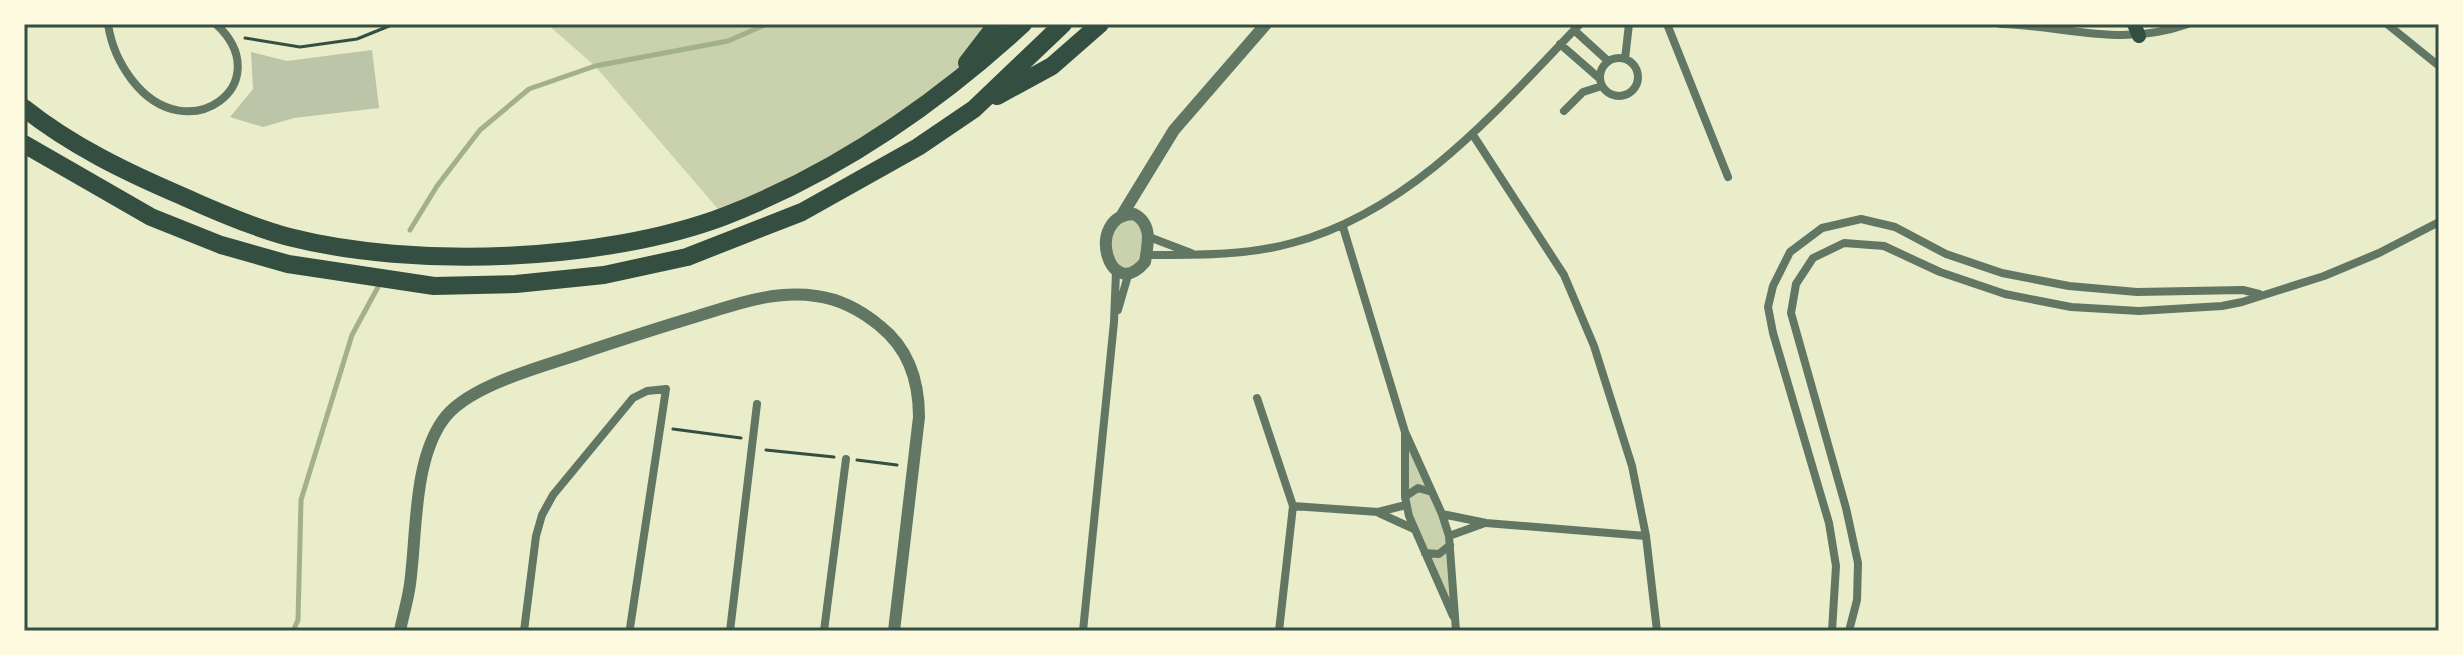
<svg xmlns="http://www.w3.org/2000/svg" width="2463" height="655" viewBox="0 0 2463 655" font-family="Ubuntu,sans-serif">
<style>
.green{fill:#cad2ad}
.lines{fill:none;stroke-linecap:round;stroke-linejoin:round}
.stream{stroke:#a3b18a;stroke-width:5}
.building{fill:#bcc5a7}
.path{stroke:#344e41;stroke-width:3}
.minor{stroke:#617663;stroke-width:8}
.tertiary{stroke:#617663;stroke-width:12}
.secondary{stroke:#344e41;stroke-width:14}
.motorway{stroke:#344e41;stroke-width:18}
.neatline{fill:none;stroke:#344e41;stroke-width:3}
</style>
<rect width="100%" height="100%" fill="#e9edc9"/>
<!-- green -->
<path class="green" d="M547,24H997L953,82L902,121L724,216L595,66Z
M1139,216L1145,262L1123,273L1107,252L1110,228Z
M1405,432L1449,536L1456,624L1409,516Z"/>
<g class="lines">
<!-- stream -->
<path class="stream" d="M410,230L437,186L480,130L529,89L595,66L728,41L767,24
M293,631L298,620L301,500L352,335L378,287"/>
</g>
<!-- building -->
<path class="building" d="M372,50L379,108L294,118L263,127L230,117L253,89L251,52L287,61Z"/>
<g class="lines">
<!-- path -->
<path class="path" d="M245,38L300,47L357,39L394,24
M673,429L741,438
M766,450L834,457
M857,460L897,465"/>
<!-- minor -->
<path class="minor" d="M108,24C111,45 119,63 132,80C188,153 280,83 216,24
M1667,24L1728,177
M2000,24C2069,26 2119,48 2188,24
M2387,24L2439,66
M1574,30L1608,61
M1560,44L1599,78
M1600 77a19 19 0 1 1 38 0a19 19 0 1 1-38 0Z
M1625,59L1629,24
M1564,111L1583,92L1602,86
M1473,135L1564,275L1594,346L1632,466L1646,536L1657,631
M1343,227L1405,432L1442,514L1449,536L1456,631
M1149,237L1191,253
M1147,255C1195,255 1245,256 1292,243C1412,211 1497,110 1580,24
M1118,310L1129,272
M1257,398L1293,506L1279,631
M1405,435V497L1409,516L1453,616
M1406,496L1418,488L1432,492
M1293,506L1378,512L1406,505
M1379,513L1414,529
M1442,514L1486,523L1646,536
M1449,536L1485,523
M1425,553L1439,554L1450,545
M524,631L536,536L542,515L553,495L633,398L647,391L666,389L630,628
M730,631L757,404
M824,631L846,459
M1083,631L1114,322L1116,272
M1832,631L1836,566L1829,523L1773,333L1768,307L1773,286L1790,252L1822,228L1861,219L1895,227L1946,254L2002,273L2069,286L2137,292L2243,290L2259,294
M1849,631L1857,600L1858,563L1846,508L1791,313L1796,284L1813,258L1844,243L1884,246L1940,272L2005,294L2071,307L2139,311L2222,306L2242,302L2324,276L2379,253L2439,222"/>
<!-- tertiary -->
<path class="tertiary" d="M1134,214C1153,224 1148,244 1145,262C1109,305 1084,215 1134,214Z
M1122,215L1174,130L1266,24
M400,631C403,615 408,600 410,584C417,533 413,462 443,420C468,384 547,366 588,351C624,339 661,327 698,316C736,304 775,290 816,296C840,299 862,311 880,326C909,349 919,381 919,417L894,631"/>
<!-- secondary -->
<path class="secondary" d="M2134,24L2139,36"/>
<!-- motorway -->
<path class="motorway" d="M967,63L997,24
M997,96L1052,66L1100,24
M24,108C72,146 126,172 182,196C217,212 252,227 289,237C414,269 604,262 725,216C835,173 936,104 1023,24
M24,144L151,217L221,245L288,264L434,286L516,284L604,275L687,257L802,212L918,147L974,109L1063,24"/>
</g>
<!-- border -->
<rect width="2463" height="655" fill="none" stroke="#fefae0" stroke-width="52"/>
<rect x="26" y="26" width="2411" height="603" class="neatline"/>
</svg>
